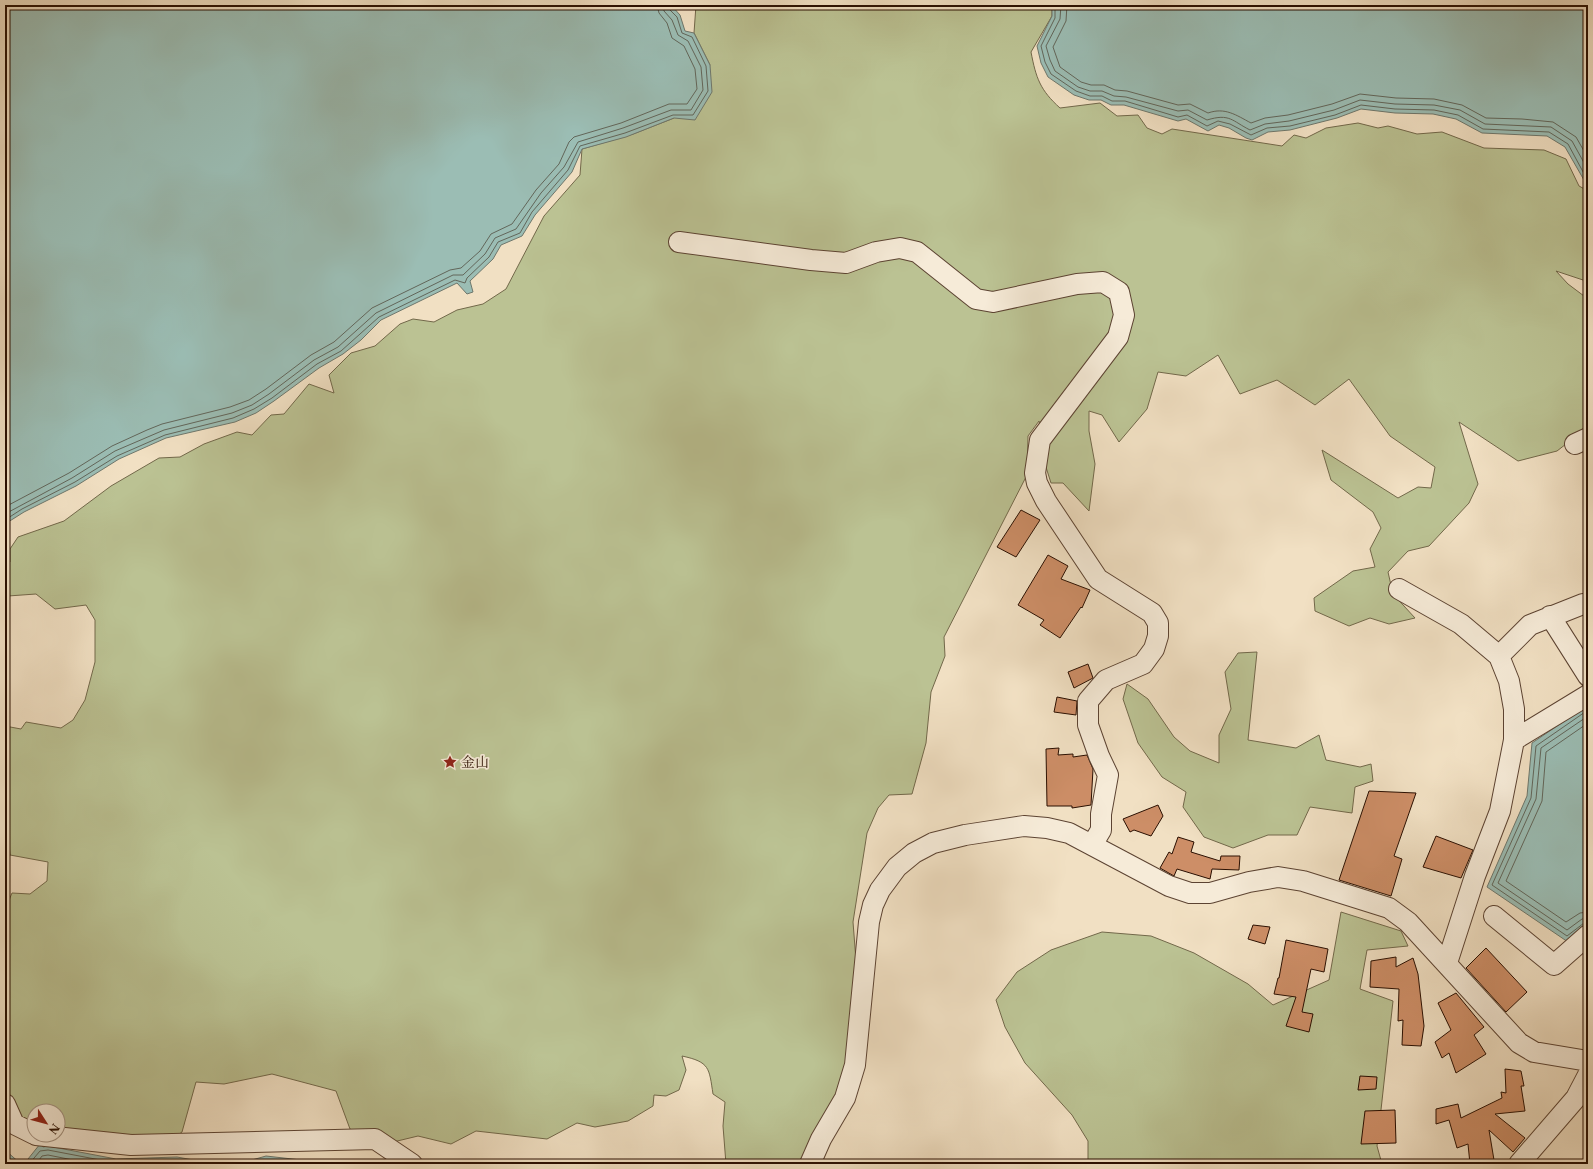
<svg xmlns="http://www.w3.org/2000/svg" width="1593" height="1169" viewBox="0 0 1593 1169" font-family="'Libre Caslon Text','Noto Serif JP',serif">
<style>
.green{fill:#bbc293;stroke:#72684a}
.water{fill:#9bbdb4;stroke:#6e776c}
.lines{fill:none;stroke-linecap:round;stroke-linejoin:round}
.shore{stroke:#62665a;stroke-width:1}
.building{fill:#cd8e67;stroke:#2a0f01}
.minor-casing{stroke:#5c4332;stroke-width:22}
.minor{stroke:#f6ebd8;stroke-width:20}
.labels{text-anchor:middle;stroke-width:3.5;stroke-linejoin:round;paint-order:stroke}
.poi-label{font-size:14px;fill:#2a0f01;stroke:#f6ebd8;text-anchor:start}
</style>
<rect width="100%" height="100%" fill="#f1e0c3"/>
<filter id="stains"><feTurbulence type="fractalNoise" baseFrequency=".005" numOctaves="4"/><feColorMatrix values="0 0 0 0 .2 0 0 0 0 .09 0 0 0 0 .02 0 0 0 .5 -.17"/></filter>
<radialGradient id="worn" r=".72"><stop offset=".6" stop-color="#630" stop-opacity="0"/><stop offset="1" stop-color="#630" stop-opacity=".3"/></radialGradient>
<!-- green -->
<path class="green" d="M696,5H1052V16L1031,52C1036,78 1040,90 1060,108L1100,103L1117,116L1138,115L1147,128L1162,134L1172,129L1282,146L1294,135L1306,138L1326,128L1358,123L1378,128L1388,126L1417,134L1442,132L1484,148L1544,150L1566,159L1579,186L1588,191V278L1583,280L1556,271L1568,284L1588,299V427L1557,451L1518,461L1459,422L1478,484L1469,503L1429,546L1408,551L1388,572L1393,594L1415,618L1389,624L1370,618L1349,626L1315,611L1314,598L1353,571L1375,567L1370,549L1381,528L1373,512L1331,480L1322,450L1398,498L1418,487L1431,488L1435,467L1390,436L1349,379L1315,405L1277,380L1240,394L1218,355L1186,376L1158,372L1147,409L1119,442L1102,415L1089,411V431L1095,464L1089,511L1063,483H1051L1045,464L1044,447L1039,421L1028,436L1027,475L944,637L945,656L931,692L926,743L912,794L889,795L878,808L867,833L853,922L863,1050L803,1164H726L723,1126L725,1102L713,1094C709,1068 710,1062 682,1056L686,1070L679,1090L666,1096L654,1095L653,1106L628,1121L595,1127L577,1123L547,1139L476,1131L451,1144L418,1136L389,1143L350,1129L336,1091L272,1074L224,1084L196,1082L182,1132L156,1151L58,1135V1111H34V1124L17,1114L5,1094V910L12,893L30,894L47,881L48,862L10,855L5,796V726L21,729L26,722L61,728L73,720L85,700L95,662V620L86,605L55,609L36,594L8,596L5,592V565L10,562V549L18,537L64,521L111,486L159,458L180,457L204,444L237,432L252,435L271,415L284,414L309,384L334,393L329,375L351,353L375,346L400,324L413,319L434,322L457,310L483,304L506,289L544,216L580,175L582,149L633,134L674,118L710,65L694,33Z
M1257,652L1248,740L1296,748L1319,735L1326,760L1360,767L1371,764L1373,781L1355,787L1352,813L1310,807L1297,835H1268L1233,848L1204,837L1183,807L1186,792L1162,777L1138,743L1123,699L1127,684L1148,699L1174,737L1190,751L1219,763V735L1231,709L1225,672L1238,653Z
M1341,912L1401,931L1408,946L1367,950L1360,989L1393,1001L1377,1146L1382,1164H1088V1141L1072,1115L1025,1063L1005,1027L996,1000L1017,972L1051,950L1102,932L1151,936L1194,953L1248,984L1273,1005L1329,980Z"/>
<!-- water -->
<path class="water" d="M5,5H671L680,15L685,31L694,33L710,65L712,92L695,120L674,118L626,137L582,149L572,172L535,215L522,236L501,245L493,259L470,281L473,292L467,294L457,283L381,320L361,340L343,354L319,368L274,401L256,413L235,422L166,438L119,459L76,486L24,512L5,524Z
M1052,5H1588V187L1565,147L1547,136L1482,133L1456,119L1433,114L1395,113L1361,109L1337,118L1290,130L1268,132L1252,140L1246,138L1229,128L1219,125L1208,131L1186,119L1178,121L1124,105H1111L1101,100H1089L1074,95L1048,77L1041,63L1037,46L1052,16Z
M1588,705V925L1568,942L1487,887L1527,796L1532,743Z
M40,1144L43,1147L48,1146L116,1159L177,1157L215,1164H24Z
M5,1150L21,1164H5Z
M266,1156L336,1164H238Z"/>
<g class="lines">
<!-- shore -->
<path class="shore" d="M1055,5V18L1041,46L1045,62L1051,74L1076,91L1090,96H1102L1112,101H1125L1178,117L1187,115L1207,126L1218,121L1230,124L1251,135L1267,128L1290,126L1335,115L1361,105L1395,109L1434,110L1458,115L1483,129L1549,132L1568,144L1588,181
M1061,5L1060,19L1046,46L1050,60L1055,71L1078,87L1090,91H1102L1114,96L1126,97L1178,111L1188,110L1207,120C1230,113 1232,121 1250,130L1265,124L1289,121L1334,110L1360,100L1395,104L1434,105L1460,110L1485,124L1551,127L1572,141L1588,170
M1067,5L1066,21L1053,47L1060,67L1081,82L1091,85H1104L1115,90L1127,91L1178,105L1190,104L1208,113C1225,107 1236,115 1251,123L1265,118L1288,115L1332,104L1360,94L1396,98L1434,99L1462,105L1486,118L1522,119L1553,122L1576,137L1588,158
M5,507L69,473L112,446L147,430L162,424L230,407L249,400L266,389L311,355L334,342L372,308L450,270L461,268L480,251L491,234L512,224L536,190L559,164L569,142L574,137L621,123L669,104H687L697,89L695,69L684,46L672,38L667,23L659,13L657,5
M5,514L72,478L115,451L164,430L232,413L252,405L269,394L314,360L338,347L376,313L453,275H463L485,254L495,238L516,229L541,193L564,167L578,142L623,128L671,110H691L703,90L701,67L688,41L678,35L672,20L664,11L663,5
M5,520L22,509L75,482L117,456L165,435L233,418L254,409L272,398L317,364L341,351L379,317L455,280L465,283L467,278L489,257L498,242L520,233L532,212L568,170L580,146L625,133L673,115H693L708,91L706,66L692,37L682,33L677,17L669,9L668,5
M1588,710L1536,746L1531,798L1492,885L1567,936L1584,923H1588
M1588,716L1541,748L1536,799L1498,883L1567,930L1582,919L1588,918
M1588,723L1546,752L1542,801L1506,881L1566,922L1580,913L1588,912
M29,1164L40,1151L48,1150L116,1163L176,1161L192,1164
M36,1164L42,1156L48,1155L93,1164
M252,1164L266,1160L299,1164"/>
</g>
<!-- building -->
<path class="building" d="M1021,510L1040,520L1016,557L997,547Z
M1048,555L1068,566L1061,579L1090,590L1082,608L1081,607L1060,638L1040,625L1044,620L1018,605Z
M1088,664L1093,678L1074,688L1068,672Z
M1057,697L1077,701L1076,715L1054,712Z
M1059,748L1058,755L1073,754V757L1087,755L1093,769L1091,805L1072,808V806H1047L1046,749Z
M1369,791L1416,793L1394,856L1402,859L1391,896L1339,880Z
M1158,805L1163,816L1151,836L1134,830L1130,832L1123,819Z
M1436,836L1473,850L1461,878L1423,867Z
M1178,837L1194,842L1191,852L1220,861L1221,856H1240L1239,870L1212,869L1210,879L1177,869L1174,876L1160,868L1169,852L1172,854Z
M1253,925L1270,927L1265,944L1248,939Z
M1286,940L1328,949L1324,972L1311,969L1302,1012L1313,1014L1309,1032L1286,1026L1296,997L1274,994L1278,978H1279Z
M1486,948L1527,992L1506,1012L1466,968Z
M1396,957V967L1413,958L1418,974L1424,1026L1421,1046L1402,1045L1403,1020L1398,1021L1399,989L1370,987L1371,961Z
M1456,993L1484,1027L1474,1035L1486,1054L1456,1073L1449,1053L1442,1058L1435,1042L1451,1030L1438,1003Z
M1505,1069L1521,1071L1524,1086H1521L1525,1111L1495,1114L1525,1138L1513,1152L1489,1130L1494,1160L1482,1164H1470L1468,1144L1457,1148L1449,1120L1436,1124V1109L1458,1104L1461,1118L1502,1098L1501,1092L1506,1093Z
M1360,1076L1377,1077L1376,1089L1358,1090Z
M1395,1110L1396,1143L1361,1144L1365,1111Z"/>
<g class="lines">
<!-- minor casing -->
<g class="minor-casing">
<path id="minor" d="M679,242L811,260L846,263L876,252L900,248L917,252L976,299L993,302L1077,284L1103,282L1119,292L1124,315L1118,337L1040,440L1035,473L1037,483L1046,501L1098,579L1152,613L1158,623V636L1154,649L1143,664L1106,680L1088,701V725L1099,756L1108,775L1101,814V830L1092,845
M1575,444L1588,438
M1399,589L1461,624L1499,656L1509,681L1514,709V740L1500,811L1475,876L1447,963
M1550,616L1588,676
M1499,656L1530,625L1583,604
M1514,740L1588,695
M1494,916L1554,965L1588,935
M5,1104L14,1124L34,1134
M36,1135L131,1145L375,1139L412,1164
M810,1164L821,1139L845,1098L855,1065L869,922L873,905L880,890L897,867L914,853L933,843L965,835L1024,826L1047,828L1069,833L1169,886L1190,893H1210L1249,882L1278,877L1303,881L1389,908L1408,922L1519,1043L1534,1052L1588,1061
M1519,1164L1576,1098L1588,1075"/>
</g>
<!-- minor -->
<use href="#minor" class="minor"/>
</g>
<!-- icons -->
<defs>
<g id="sight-bare" transform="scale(1.08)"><path d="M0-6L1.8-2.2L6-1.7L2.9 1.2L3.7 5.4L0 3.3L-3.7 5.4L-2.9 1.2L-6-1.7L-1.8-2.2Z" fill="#8f2418" stroke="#f6ebd8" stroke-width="2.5" paint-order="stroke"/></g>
</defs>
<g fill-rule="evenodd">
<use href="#sight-bare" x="450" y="762"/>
</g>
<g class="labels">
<!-- poi labels -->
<g class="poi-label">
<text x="461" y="767">金山</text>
</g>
</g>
<!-- margin -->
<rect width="1593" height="1169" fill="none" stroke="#f1e0c3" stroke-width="20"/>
<rect x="6" y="6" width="1581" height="1157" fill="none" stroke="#2a0f01" stroke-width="2"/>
<rect x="10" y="10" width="1573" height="1149" fill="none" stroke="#2a0f01"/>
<!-- north arrow -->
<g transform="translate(46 1123) rotate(126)"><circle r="19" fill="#f6ebd8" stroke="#a49382"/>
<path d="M0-3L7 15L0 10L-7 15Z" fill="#8f2418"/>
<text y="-6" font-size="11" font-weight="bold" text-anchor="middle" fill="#2a0f01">N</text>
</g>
<rect width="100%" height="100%" filter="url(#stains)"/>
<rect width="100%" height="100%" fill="url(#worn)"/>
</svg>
